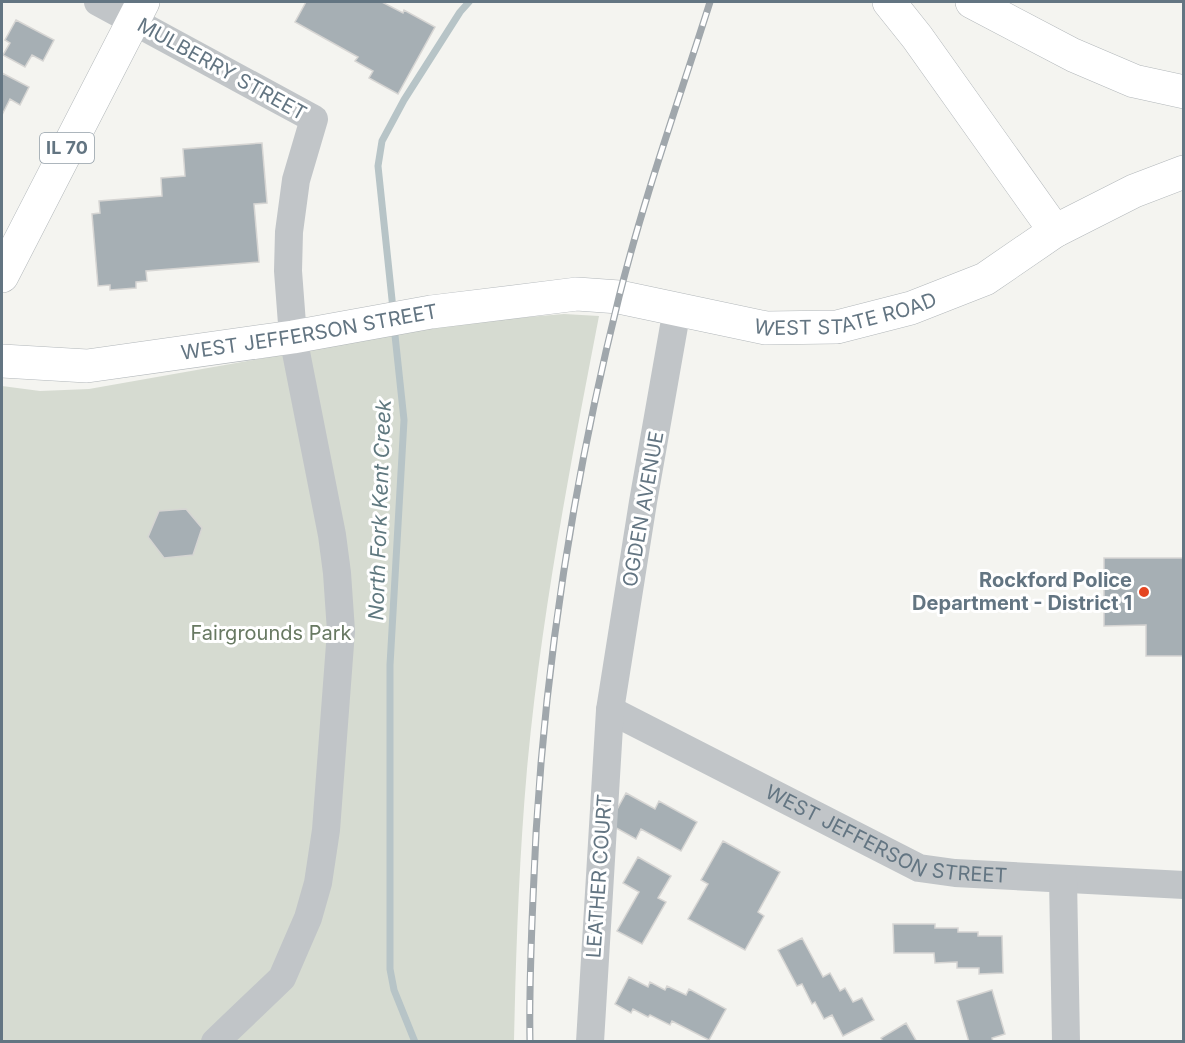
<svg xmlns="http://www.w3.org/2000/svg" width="1185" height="1043" viewBox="0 0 1185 1043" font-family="Inter,sans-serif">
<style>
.green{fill:#d6dbd1}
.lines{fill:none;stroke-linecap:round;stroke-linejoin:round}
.stream{stroke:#b7c4c7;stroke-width:7}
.building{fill:#a6afb4;stroke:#d6d5d3;stroke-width:1.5}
.major-casing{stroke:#b2b7ba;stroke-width:34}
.minor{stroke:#c1c5c8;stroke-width:28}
.major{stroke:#fff;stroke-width:33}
.rail-casing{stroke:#a0a7ac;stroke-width:7}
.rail{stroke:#fff;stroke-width:4.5;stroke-dasharray:14;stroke-linecap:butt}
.poi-dot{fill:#e44521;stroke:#fff;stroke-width:2}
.labels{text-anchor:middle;stroke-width:6;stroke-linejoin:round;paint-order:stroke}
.shield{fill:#fff;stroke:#929ea8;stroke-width:1.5}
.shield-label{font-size:18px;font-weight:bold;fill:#637582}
.street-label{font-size:20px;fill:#637582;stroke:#fff}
.poi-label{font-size:20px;font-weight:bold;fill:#637582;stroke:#fff;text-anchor:end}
.park-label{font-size:20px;fill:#687962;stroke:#fff}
.water-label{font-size:21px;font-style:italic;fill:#5f787f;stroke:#fff}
</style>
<rect width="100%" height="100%" fill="#f4f4f0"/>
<!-- green -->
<path class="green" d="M564,314L599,316C570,466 541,617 527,769C519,860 516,951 514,1041L2,1042V386L40,391L89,389L439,327L516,318Z"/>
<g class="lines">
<!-- stream -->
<path class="stream" d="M393,309L378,166L382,141L404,100L460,12L469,2
M394,326L404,420L390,665V969L394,990L415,1042"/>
</g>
<!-- building -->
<path class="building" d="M306,2H382L403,13L404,10L435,27L398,94L369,78L373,71L355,61L358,57L295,22Z
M16,20L54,40L43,61L32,55L25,67L3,55L10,43L5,40Z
M2,73L29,87L20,105L10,99L2,115Z
M262,143L267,203L254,204L259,262L146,271L147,281L136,282V288L110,290V285L98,286L92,214L100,213L99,201L162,196L161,178L185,176L183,149Z
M186,509L202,528L193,555L164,558L148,537L159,511Z
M1104,558H1184V656H1146V625L1104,626Z
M626,793L655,809L659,801L697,822L681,851L641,829L636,839L609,824Z
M723,841L780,872L758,912L764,916L745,950L688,919L708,884L701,880Z
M638,857L671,876L658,898L666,902L642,944L617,931L639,892L623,883Z
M893,924H935V928H958V932H978V936H1002L1003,973L979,974V968H957V962L935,963L934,953H894Z
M802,938L823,977L830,973L840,991L845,988L853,1002L862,998L874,1020L843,1036L832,1015L824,1019L815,1002L812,1004L802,984L797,986L778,950Z
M629,977L648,987L650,982L665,990L667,986L686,995L689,989L726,1009L709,1040L672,1021L670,1025L650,1015L648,1017L633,1009L631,1013L615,1004Z
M992,990L1005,1034L992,1038L993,1042H969L957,1001Z
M906,1023L917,1042H883L881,1038Z"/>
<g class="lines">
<!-- major casing -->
<g class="major-casing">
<g id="major">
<path d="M889,2L917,37L1055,231"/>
<path d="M972,2L1073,55L1134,81L1184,92"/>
<path d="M2,276L143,2"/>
<path id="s2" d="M2,361L87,366L293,337L431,312L577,294L619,297L766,328L837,327L911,308L985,279L1055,231L1134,191L1184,172"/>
</g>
</g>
<!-- minor -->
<g class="minor">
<path d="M98,2L314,119L296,180L289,232L288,271L293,337L332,535L337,573L341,631L326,830L318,883L308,918L282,978L215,1042"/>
<path id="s1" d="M610,710L919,868L955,873L1184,885"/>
<path d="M1063,879L1066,1042"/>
<path d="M590,1042L610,710L643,502L677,309"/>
</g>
<!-- major -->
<use href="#major" class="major"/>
<!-- rail casing -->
<g class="rail-casing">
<path id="rail" d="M530,1042C529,994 531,945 533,898C540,695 570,494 619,297C644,197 679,100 710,2"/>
</g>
<!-- rail -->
<use href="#rail" class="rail"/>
</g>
<!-- markers -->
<circle class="poi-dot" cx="1144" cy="592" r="6"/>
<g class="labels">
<!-- shield labels -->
<rect class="shield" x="40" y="133" width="54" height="30" rx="4.5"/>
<g class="shield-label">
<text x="67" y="154">IL 70</text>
</g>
<!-- street labels -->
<g class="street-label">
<text transform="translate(222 69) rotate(29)" y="7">MULBERRY STREET</text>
<text dy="7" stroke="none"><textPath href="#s2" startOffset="854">WEST STATE ROAD</textPath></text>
<text dy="7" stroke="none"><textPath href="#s2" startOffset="310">WEST JEFFERSON STREET</textPath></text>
<text transform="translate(643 509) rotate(-80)" y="7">OGDEN AVENUE</text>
<text dy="7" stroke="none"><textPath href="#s1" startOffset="306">WEST JEFFERSON STREET</textPath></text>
<text transform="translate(599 876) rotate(-86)" y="7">LEATHER COURT</text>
</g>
<!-- poi labels -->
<g class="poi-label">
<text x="1132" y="587">Rockford Police<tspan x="1132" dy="23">Department - District 1</tspan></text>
</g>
<!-- park labels -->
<g class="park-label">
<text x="271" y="640">Fairgrounds Park</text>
</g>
<!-- water labels -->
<g class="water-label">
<text transform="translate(380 510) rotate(-88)" y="7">North Fork Kent Creek</text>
</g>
</g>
<!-- border -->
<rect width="1185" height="1043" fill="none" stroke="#637582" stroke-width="6"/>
</svg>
